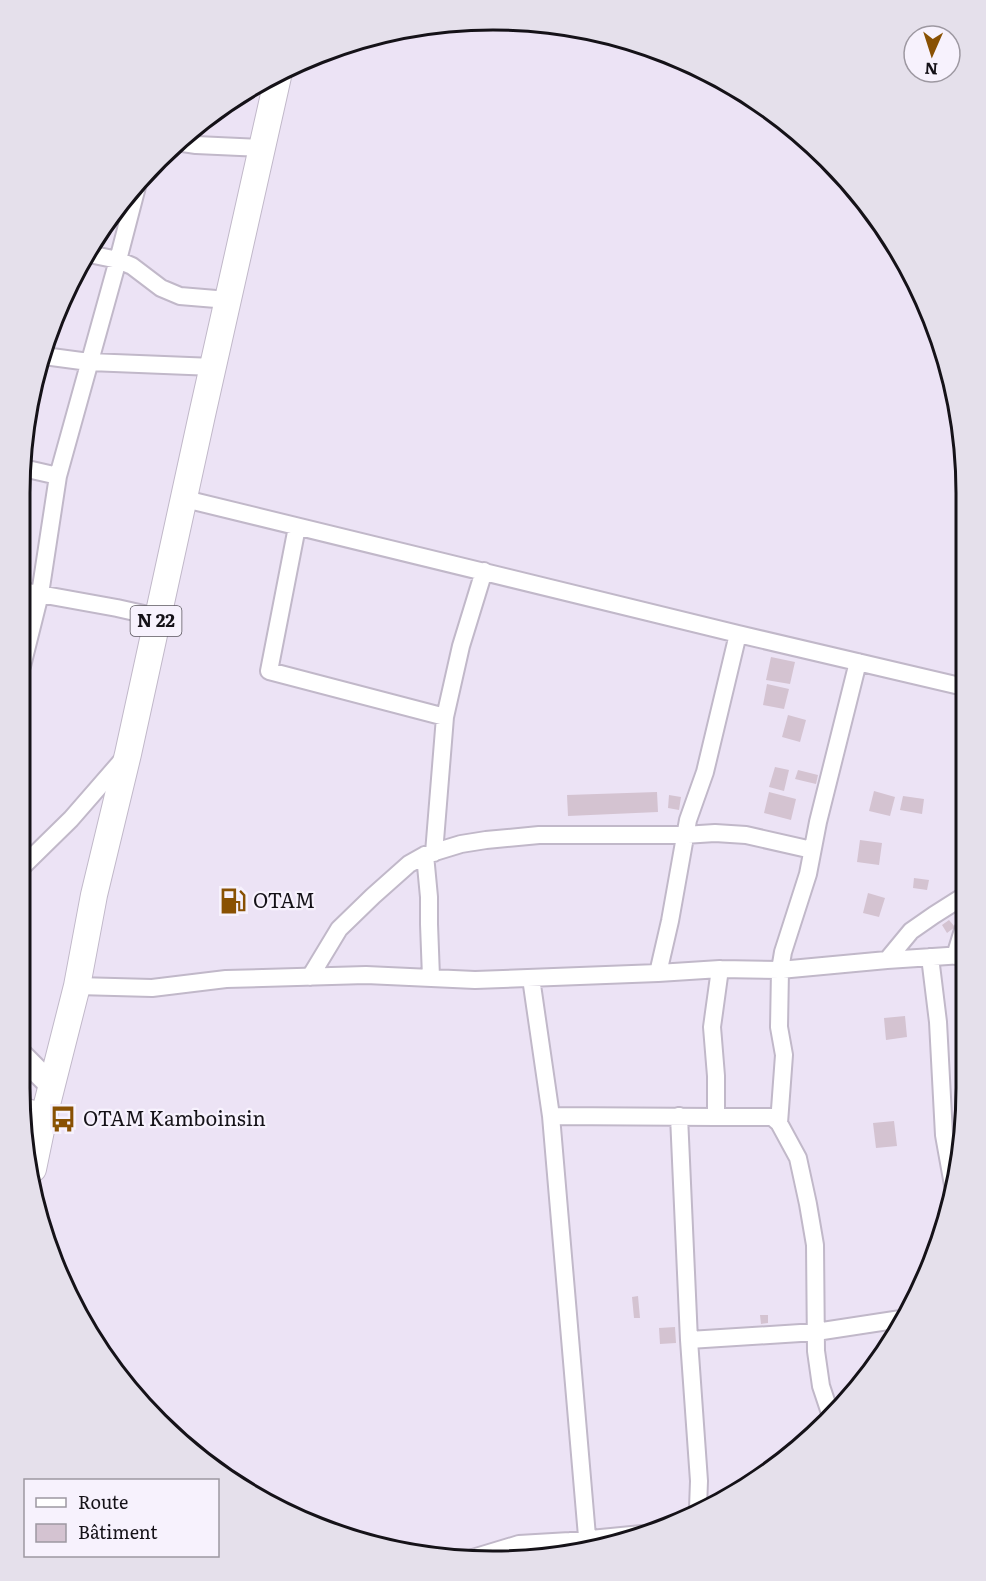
<svg xmlns="http://www.w3.org/2000/svg" width="986" height="1581" viewBox="0 0 986 1581" font-family="Literata,serif">
<style>
.building{fill:#d4c3d1}
.lines{fill:none;stroke-linecap:round;stroke-linejoin:round}
.lane-casing{stroke:#c1b8c9;stroke-width:11}
.street-casing{stroke:#c1b8c9;stroke-width:20}
.secondary-casing{stroke:#c1b8c9;stroke-width:26}
.primary-casing{stroke:#c1b8c9;stroke-width:28}
.lane{stroke:#fff;stroke-width:8}
.street{stroke:#fff;stroke-width:16}
.secondary{stroke:#fff;stroke-width:22}
.primary{stroke:#fff;stroke-width:26}
.labels{text-anchor:middle;stroke-width:4.5;stroke-linejoin:round;paint-order:stroke}
.shield{fill:#f7f2fd;stroke:#59555d;stroke-width:1.5}
.shield-label{font-size:18px;font-weight:bold;fill:#151218}
.poi-label{font-size:20px;fill:#151218;stroke:#f7f2fd;text-anchor:start}
.rim{fill:none;stroke:#151218;stroke-width:3}
</style>
<rect width="100%" height="100%" fill="#ece3f5"/>
<!-- building -->
<path class="building" d="M771,657L795,662L790,684L766,680Z
M767,684L789,689L784,709L763,705Z
M788,715L806,720L800,742L782,737Z
M775,767L789,770L784,791L769,787Z
M798,770L818,775L816,784L795,779Z
M874,791L895,797L890,816L869,811Z
M657,792L658,812L568,816L567,795Z
M769,792L796,799L791,820L764,813Z
M669,795L681,797L679,810L668,808Z
M903,796L924,799L922,814L900,810Z
M860,840L882,843L879,865L857,862Z
M914,878L929,880L927,890L913,888Z
M868,893L885,898L879,917L863,913Z
M949,920L955,927L947,933L942,925Z
M905,1016L907,1037L886,1040L884,1018Z
M894,1121L897,1146L876,1148L873,1123Z
M638,1296L640,1318H634L632,1297Z
M760,1315H768V1323L761,1324Z
M675,1327L676,1343L660,1344L659,1328Z"/>
<g class="lines">
<!-- lane casing -->
<g class="lane-casing">
<path id="lane" d="M22,1102L43,1107"/>
</g>
<!-- street casing -->
<g class="street-casing">
<path id="street" d="M176,142L196,145L263,148
M89,254L118,260L132,266L161,288L180,296L228,300
M44,356L89,362L214,367
M23,468L58,476
M185,499L738,634L964,687
M297,527L269,671L445,717
M23,591L117,608L157,617
M22,666L40,594L58,476L118,260L138,183
M434,853L445,717L461,646L484,571
M425,855L429,897V924L431,977
M21,868L71,819L125,757
M955,956L963,930
M930,957L938,1022L944,1135L953,1185
M887,960L911,931L934,915L964,896
M720,969L712,1027L716,1076V1117H772L779,1123L798,1158L808,1204L815,1245L816,1351L821,1386L830,1413
M658,973L670,921L688,820L705,772L738,634
M310,977L339,929L373,896L409,864L425,855L461,844L486,840L539,835H684L715,833L746,835L812,850
M531,978L551,1116
M77,986L152,988L226,979L366,975L475,980L658,973L720,969L780,970L887,960L963,955
M679,1116L689,1340L699,1481L698,1508
M779,1123L784,1055L779,1027L780,970L783,952L808,874L818,822L858,662
M689,1340L816,1332L901,1319
M588,1548L551,1116L716,1117
M466,1560L519,1544L570,1541L642,1534"/>
</g>
<!-- secondary casing -->
<g class="secondary-casing">
<path id="secondary" d="M20,1054L52,1086"/>
</g>
<!-- primary casing -->
<g class="primary-casing">
<path id="primary" d="M33,1169L44,1116L77,986L94,895L128,754L202,415L279,72"/>
</g>
<!-- lane -->
<use href="#lane" class="lane"/>
<!-- street -->
<use href="#street" class="street"/>
<!-- secondary -->
<use href="#secondary" class="secondary"/>
<!-- primary -->
<use href="#primary" class="primary"/>
</g>
<!-- icons -->
<defs>
<g id="fuel-bare" transform="scale(2.07)"><path d="M-5.5-6h7V0h2V4h1.3V-2.5L3-4.5l.8-.8L6-3V5H2.5V1h-1V6h-7ZM-4.2-4.7v3.2H.2V-4.7Z" fill="#895103" stroke="#f7f2fd" stroke-width="2.5" paint-order="stroke"/></g>
<g id="bus-bare" transform="scale(2.07)"><path d="M-5-6H5V4H4V6H2V4H-2V6H-4V4H-5ZM-3.5-4V0h7V-4ZM-3.5 1.2v1.5H-2V1.2ZM2 1.2v1.5H3.5V1.2Z" fill="#895103" stroke="#f7f2fd" stroke-width="2.5" paint-order="stroke"/></g>
</defs>
<g fill-rule="evenodd">
<use href="#fuel-bare" x="233" y="901"/>
<use href="#bus-bare" x="63" y="1119"/>
</g>
<g class="labels">
<!-- shield labels -->
<rect class="shield" x="130.5" y="606" width="51" height="30" rx="4.5"/>
<g class="shield-label">
<text x="156" y="627">N 22</text>
</g>
<!-- poi labels -->
<g class="poi-label">
<text x="253" y="908">OTAM</text>
<text x="83" y="1126">OTAM Kamboinsin</text>
</g>
</g>
<!-- crop -->
<path d="M0 0H986V1581H0ZM493 30H493A463 463 0 0 1 956 493V1088A463 463 0 0 1 493 1551H493A463 463 0 0 1 30 1088V493A463 463 0 0 1 493 30Z" fill="#e5e0eb" fill-rule="evenodd"/>
<path class="rim" d="M493 30H493A463 463 0 0 1 956 493V1088A463 463 0 0 1 493 1551H493A463 463 0 0 1 30 1088V493A463 463 0 0 1 493 30Z"/>
<!-- legend -->
<rect x="24" y="1479" width="195" height="78" fill="#f7f2fd" stroke="#9d98a1" stroke-width="1.5"/>
<rect x="36" y="1498" width="30" height="9" fill="#ffffff" stroke="#9d98a1" stroke-width="1.5"/>
<text x="78" y="1509" font-size="18" fill="#151218">Route</text>
<rect x="36" y="1524" width="30" height="18" fill="#d4c3d1" stroke="#9d98a1" stroke-width="1.5"/>
<text x="78" y="1539" font-size="18" fill="#151218">Bâtiment</text>
<!-- north arrow -->
<g transform="translate(932 54) rotate(183)"><circle r="28" fill="#f7f2fd" stroke="#9d98a1" stroke-width="1.5"/>
<path d="M0-4.5L10 22L0 15L-10 22Z" fill="#895103"/>
<text y="-9" font-size="16" font-weight="bold" text-anchor="middle" fill="#151218">N</text>
</g>
</svg>
